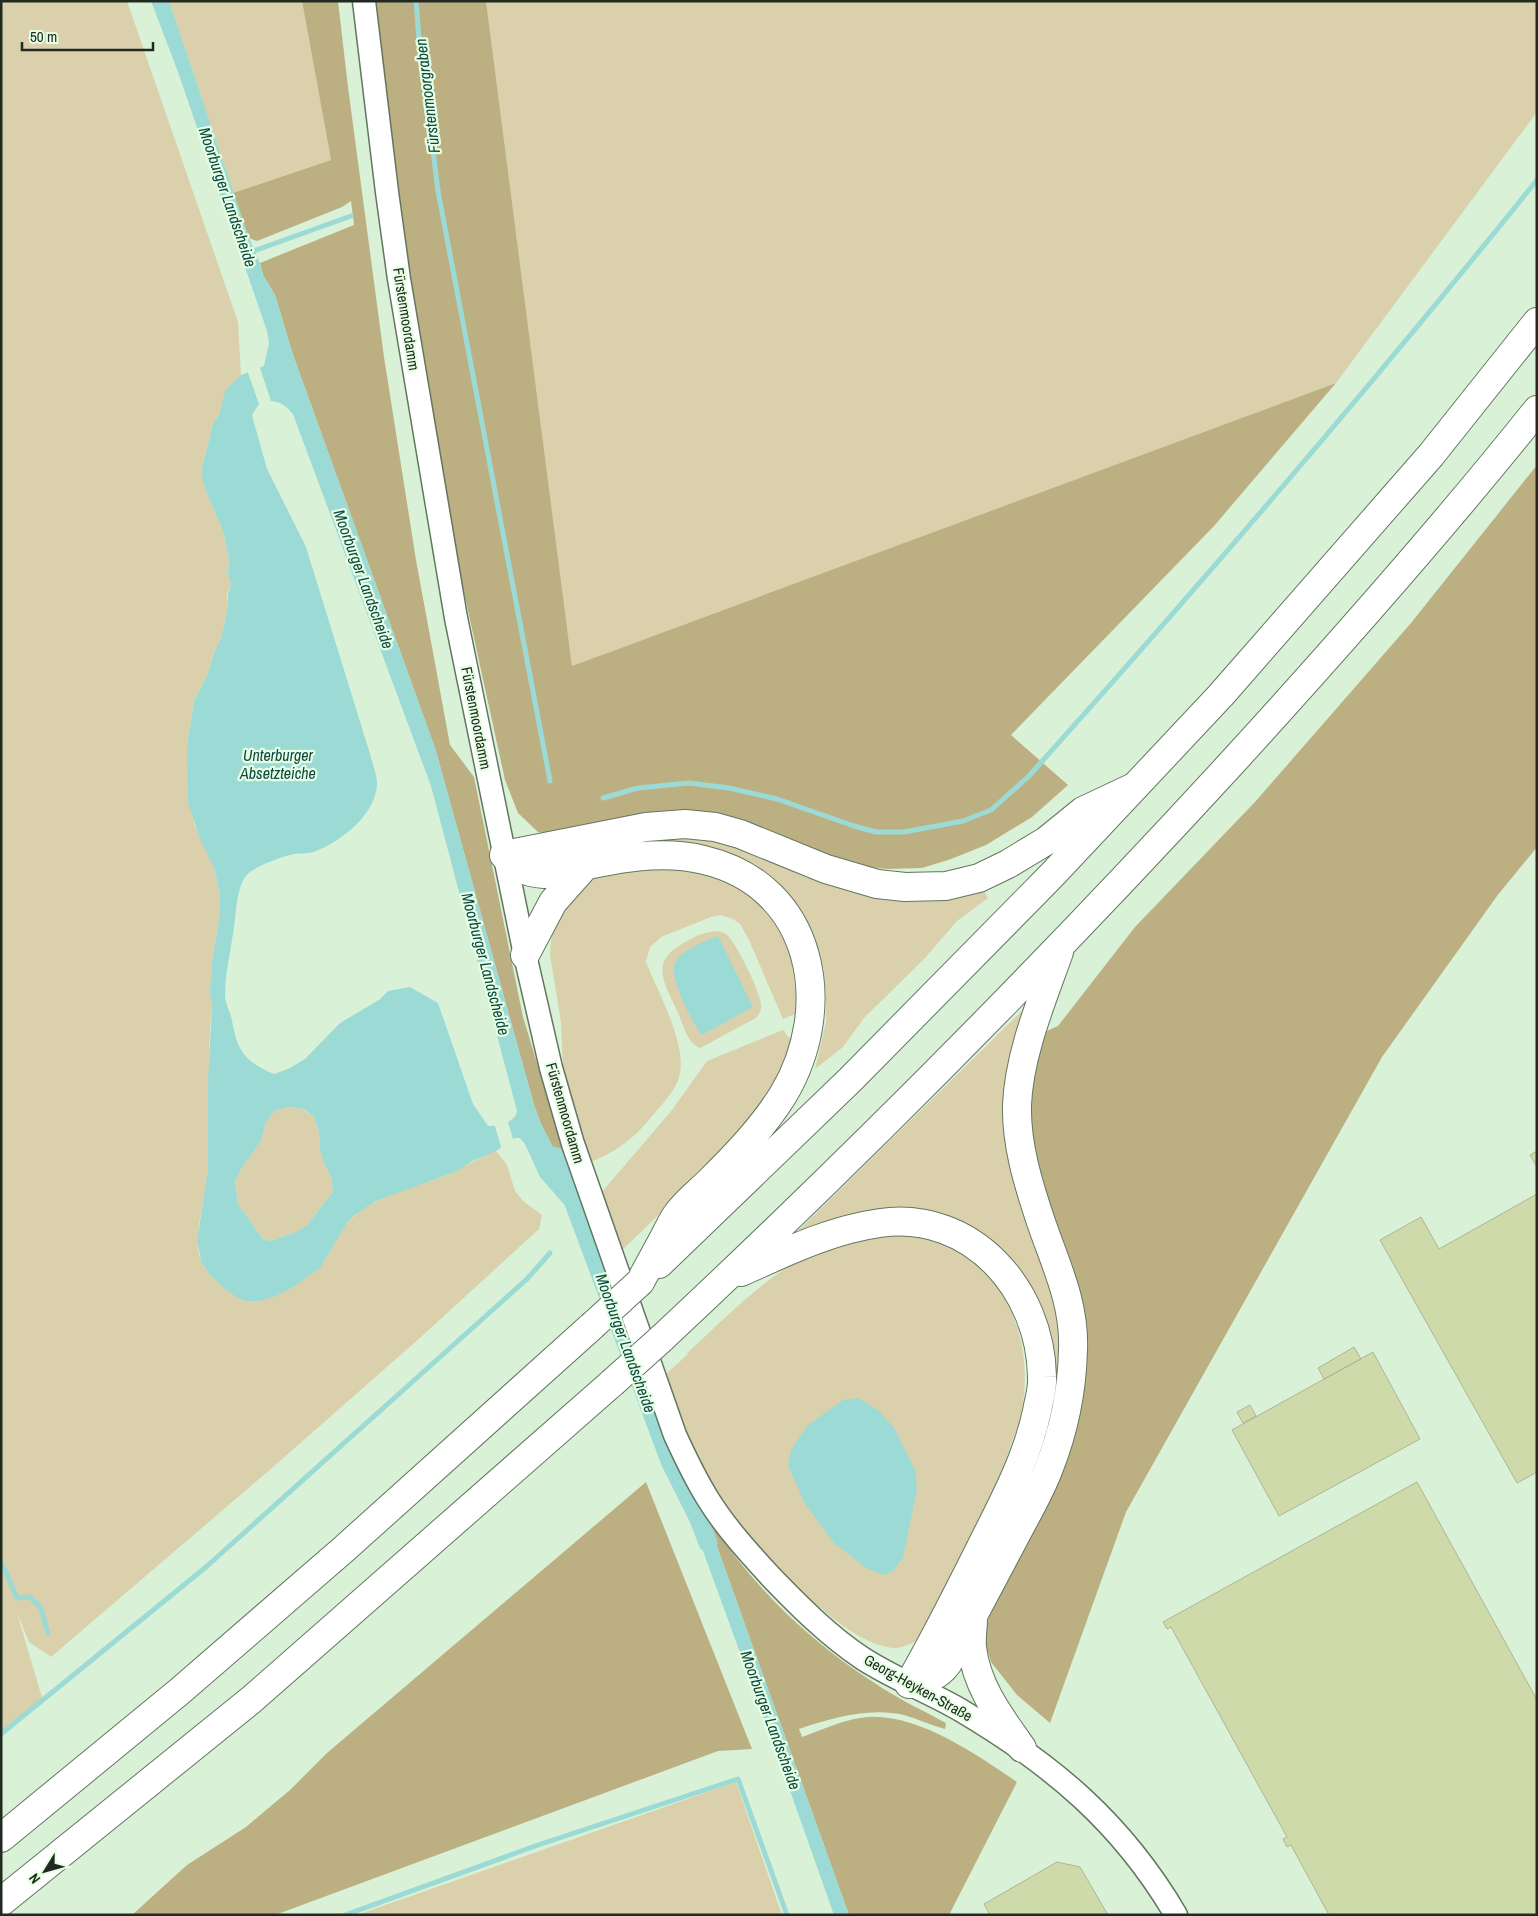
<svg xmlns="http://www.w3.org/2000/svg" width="1538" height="1916" viewBox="0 0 1538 1916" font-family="'Archivo Narrow',sans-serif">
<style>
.green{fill:#dad0ab;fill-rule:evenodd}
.forest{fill:#bcb082}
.water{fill:#9cdbd5;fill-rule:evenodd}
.pier{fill:#d9f1d6}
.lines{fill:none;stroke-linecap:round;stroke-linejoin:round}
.stream{stroke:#9cdbd5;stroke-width:5}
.canal{stroke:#9cdbd5;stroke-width:19}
.building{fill:#cfdaab;stroke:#aeb596}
.secondary-casing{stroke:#627760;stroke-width:25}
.motorway-casing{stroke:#627760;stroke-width:30}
.secondary{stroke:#fff;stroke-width:22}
.motorway{stroke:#fff;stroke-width:28}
.motorway-bridge-casing{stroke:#627760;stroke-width:30;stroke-linecap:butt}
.motorway-bridge{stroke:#fff;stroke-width:28}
.labels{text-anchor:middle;stroke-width:4.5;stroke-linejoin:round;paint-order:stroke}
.street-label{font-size:15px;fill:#212a20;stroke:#e6fee3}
.water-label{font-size:16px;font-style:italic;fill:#0e4743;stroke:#e6fee3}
</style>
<rect width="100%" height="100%" fill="#d9f1d6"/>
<!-- green -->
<path class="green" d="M127,1L238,322L241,375L228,389L220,413L213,424L202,468L205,489L223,531L229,559L228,575L231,585L227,594L228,606L221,638L215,650L208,673L194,701L187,746L194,824L214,868L220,894L219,920L212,961L210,993L212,1005C206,1059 211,1113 208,1166C207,1194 196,1222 198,1250C199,1259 205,1267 209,1274H311C331,1261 335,1232 354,1216C380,1194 414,1188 444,1176C462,1169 478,1158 496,1151L507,1165L515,1191L524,1202L542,1215L539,1229L421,1337L273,1467L51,1657L29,1642L17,1613L43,1701L1,1734V2Z
M169,1H302L331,160L233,193Z
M486,1H1537V112L1336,383L572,666Z
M647,835H706L770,860L804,877L872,896L985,886L984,891L988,898L957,921L925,958L864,1018L843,1047L815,1069L826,1022V995L824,969L816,946L757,874L613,850Z
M655,865L724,877L758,899L784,934L791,956L796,995L795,1014L783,1019L749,940L740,924L733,919L720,915L711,917L661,937L650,947L646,962C658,993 692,1051 677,1083C672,1094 662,1104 654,1114C634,1138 621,1149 591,1162L582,1141L563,1069L561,1022L550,955L552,929L559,911L585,883L597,876Z
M717,931C722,932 725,933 728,936C737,945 760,991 761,1004C762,1010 759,1014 756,1018L700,1048C687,1043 683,1024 678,1013C666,985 648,963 682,944C693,937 704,932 717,931Z
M1033,1000L1054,1299L1061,1331L1058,1400L1037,1467L953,1636L1045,1353L967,1230L796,1233Z
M783,1030L788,1037L793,1038L785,1061L766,1097L716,1160L620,1252L602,1192L672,1110L707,1061Z
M287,1107L303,1109L314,1117L319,1132L320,1150L324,1163L331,1177L333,1192L307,1225L298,1231L271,1241L263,1239L238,1204L235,1181L241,1169L261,1141L266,1122L275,1111Z
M875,1234C890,1234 907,1232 921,1234C949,1239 974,1259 992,1280C1021,1315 1030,1365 1022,1409C1021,1420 1016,1431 1012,1441C991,1511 953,1575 919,1639C909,1645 899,1650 887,1647C832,1637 738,1528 710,1480C691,1448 678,1412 664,1376L688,1354L687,1353C731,1313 774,1266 831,1245C845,1240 861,1238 875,1234ZM805,1504L909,1524L903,1557Z
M736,1782L782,1915H357Z"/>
<!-- forest -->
<path class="forest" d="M302,1H338L348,87L384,357L416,560L450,745L474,777L523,1017L563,1149L553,1147L541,1124L534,1105L435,748L293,355L275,295L263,275L260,263L354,225L351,201L342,207L257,241L249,238L233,193L331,160Z
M373,1H486L572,666L1336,383L1214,526L1011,735L1068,785L1032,817L986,845L951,859L922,868L888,869L845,865L780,838L553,835L538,832L518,813L505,780L450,528L418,342Z
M1537,465V847L1497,896L1382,1057L1126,1512L1050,1723L1017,1695L991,1662L984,1639L990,1612L1039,1510L1082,1381L1024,1127L1042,1033L1058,1026L1135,927L1255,802L1411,623Z
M646,1482L752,1749L718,1751L275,1915H132L187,1865L246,1827L290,1790L327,1753Z
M706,1516C751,1584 805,1638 873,1682C896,1698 922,1710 946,1723L945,1729C931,1725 917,1719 904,1715C869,1707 832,1718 799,1729L802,1737C824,1729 845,1719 868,1717C919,1714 977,1755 1017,1782L949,1915H849Z"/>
<!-- water -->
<path class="water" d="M151,1H169L249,238L260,263L263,275L275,295L293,355L435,748L534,1105L541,1124L553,1147L563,1149L590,1226L577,1230L569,1210L540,1177L525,1144L520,1138H515L496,1151L473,1161L457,1171L376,1201L353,1216L347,1223L320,1268L295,1286L276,1296L259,1301H247L238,1298L225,1289L209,1274L201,1261L197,1241L208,1170V1081L212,1005L210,993L212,961L219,920L220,894L214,868L200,839L188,803L187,746L194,701L208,673L215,650L221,638L228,606V594L231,585L228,575L229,559L223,531L205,489L202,477V468L213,424L220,413L224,395L227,389L241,375L264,366L269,343L267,331L178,72ZM271,401C282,402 286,406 293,414L431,786L517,1111C515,1123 499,1126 488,1126L473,1104L438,1003L410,987L388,991L379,1000L340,1023L305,1059L288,1069L274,1074C245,1061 238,1053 232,1021C231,1013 225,1004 225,995C225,974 231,949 234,927C236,914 237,886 246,876C254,866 281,857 294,854C301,853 310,854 316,851C342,841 377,813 377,783C377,774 372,763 370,754L306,547L267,469L252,415L259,404ZM287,1107L304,1109L314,1117L319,1132L320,1150L324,1163L331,1177L333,1192L307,1225L298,1231L271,1241L263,1239L238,1204L235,1181L241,1169L261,1141L266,1122L275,1111Z
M718,936L753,1007L702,1035C693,1024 668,977 675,963C682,949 704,942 718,936Z
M858,1398L878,1410L895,1429L915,1470L917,1489L903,1558L893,1571L883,1575L866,1568L834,1543L805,1504L788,1465L791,1450L807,1426L843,1400Z
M706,1516L849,1915H834L776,1751L692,1521Z"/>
<!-- pier -->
<path class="pier" d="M259,365L272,404L260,407L247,370Z
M507,1119L514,1142L502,1150L494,1123Z"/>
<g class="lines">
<!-- stream -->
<path class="stream" d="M416,1L419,39L438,191L550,781
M248,253L351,216
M603,798L638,788L689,783L729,788L777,799L854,826L876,832H904L963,821L991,810L1028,777C1203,582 1373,384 1537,180
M1,1561L17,1598L30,1597L41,1608L48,1633
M1,1734L206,1567L527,1279L550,1253
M345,1915L541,1844L738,1779L787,1915"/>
<!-- canal -->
<path class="canal" d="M574,1203L670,1461L699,1519L708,1543"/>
</g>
<!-- building -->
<path class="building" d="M1537,1151V1167L1530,1155Z
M1537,1194V1472L1517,1483L1380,1240L1421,1217L1439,1249Z
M1354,1347L1361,1359L1324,1379L1318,1368Z
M1373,1352L1420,1439L1279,1516L1232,1430Z
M1250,1405L1256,1416L1243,1423L1237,1412Z
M1417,1482L1537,1700V1915H1329L1291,1845L1287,1847L1283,1839L1287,1837L1171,1627L1167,1629L1163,1622Z
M1057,1862L1080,1867L1108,1915H990L984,1904Z"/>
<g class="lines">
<!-- secondary casing -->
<g class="secondary-casing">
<path id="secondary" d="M364,1L387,192L399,279L456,618L525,955L551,1068L573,1144L675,1435C685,1457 695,1478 708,1499C726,1528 749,1553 772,1578C800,1607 829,1636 862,1658C894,1679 930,1692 962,1711C1053,1765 1122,1823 1176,1915"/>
</g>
<!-- motorway casing -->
<g class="motorway-casing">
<path id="motorway" d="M525,955L553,902L585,866
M659,1264L850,1080L1052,875L1221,695L1431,455L1537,322
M741,1272C786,1252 830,1230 880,1223C972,1210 1041,1290 1042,1377C1043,1388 1039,1400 1037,1411C1027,1459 1003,1503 981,1547C958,1593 935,1639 909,1684
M640,1282C648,1267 657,1251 665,1236C669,1228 673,1219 678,1213C687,1201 700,1191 710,1181C737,1154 763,1127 783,1095C836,1007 814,886 704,860C651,847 596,864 544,874C527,873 515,868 504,855L646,827L685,824L715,827L740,834L826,869L877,884L905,887L946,886L979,878L1008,864L1046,841L1083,811L1134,787
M661,1339C861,1152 1054,957 1239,755C1341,643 1442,529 1537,410
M973,1619C973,1628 971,1638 972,1647C976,1686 1000,1717 1022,1748
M909,1684C925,1680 938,1677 948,1663C969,1624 989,1585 1010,1546C1023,1520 1039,1495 1049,1468C1064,1430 1072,1391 1073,1350C1075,1302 1055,1264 1040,1219C1028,1183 1016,1144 1017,1105C1019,1054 1042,1000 1059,952
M1,1838L180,1691L344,1549L592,1326
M1,1902L251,1700L612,1383"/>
</g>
<!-- secondary -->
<use href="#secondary" class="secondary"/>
<!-- motorway -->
<use href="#motorway" class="motorway"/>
<!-- motorway-bridge casing -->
<g class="motorway-bridge-casing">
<path id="motorway-bridge" d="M592,1326L640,1282
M612,1383L661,1339"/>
</g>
<!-- motorway-bridge -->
<use href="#motorway-bridge" class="motorway-bridge"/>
</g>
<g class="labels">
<!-- street labels -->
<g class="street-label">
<text transform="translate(406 319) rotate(81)" y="5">Fürstenmoordamm</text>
<text transform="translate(476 718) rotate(79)" y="5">Fürstenmoordamm</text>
<text transform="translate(565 1113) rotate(74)" y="5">Fürstenmoordamm</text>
<text transform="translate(918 1688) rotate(29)" y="5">Georg-Heyken-Straße</text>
</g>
<!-- water labels -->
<g class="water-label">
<text transform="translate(427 96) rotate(-97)" y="6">Fürstenmoorgraben</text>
<text transform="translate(228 197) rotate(71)" y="6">Moorburger Landscheide</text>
<text transform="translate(364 579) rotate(70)" y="6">Moorburger Landscheide</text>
<text x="278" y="761">Unterburger<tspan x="278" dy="18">Absetzteiche</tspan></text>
<text transform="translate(486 964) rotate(75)" y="6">Moorburger Landscheide</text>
<text transform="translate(626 1343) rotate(70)" y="6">Moorburger Landscheide</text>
<text transform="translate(771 1720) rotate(70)" y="6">Moorburger Landscheide</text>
</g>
</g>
<!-- border -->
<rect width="1538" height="1916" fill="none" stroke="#212a20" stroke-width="5"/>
<!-- north arrow -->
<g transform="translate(45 1871) rotate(233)" stroke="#e6fee3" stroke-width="4" paint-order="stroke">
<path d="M0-4L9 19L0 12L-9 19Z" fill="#212a20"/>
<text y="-8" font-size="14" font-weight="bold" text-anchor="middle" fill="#212a20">N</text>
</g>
<!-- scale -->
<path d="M22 42v8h131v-8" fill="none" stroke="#212a20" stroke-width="2.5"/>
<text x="30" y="42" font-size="15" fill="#212a20" stroke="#e6fee3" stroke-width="4" paint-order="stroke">50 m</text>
</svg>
